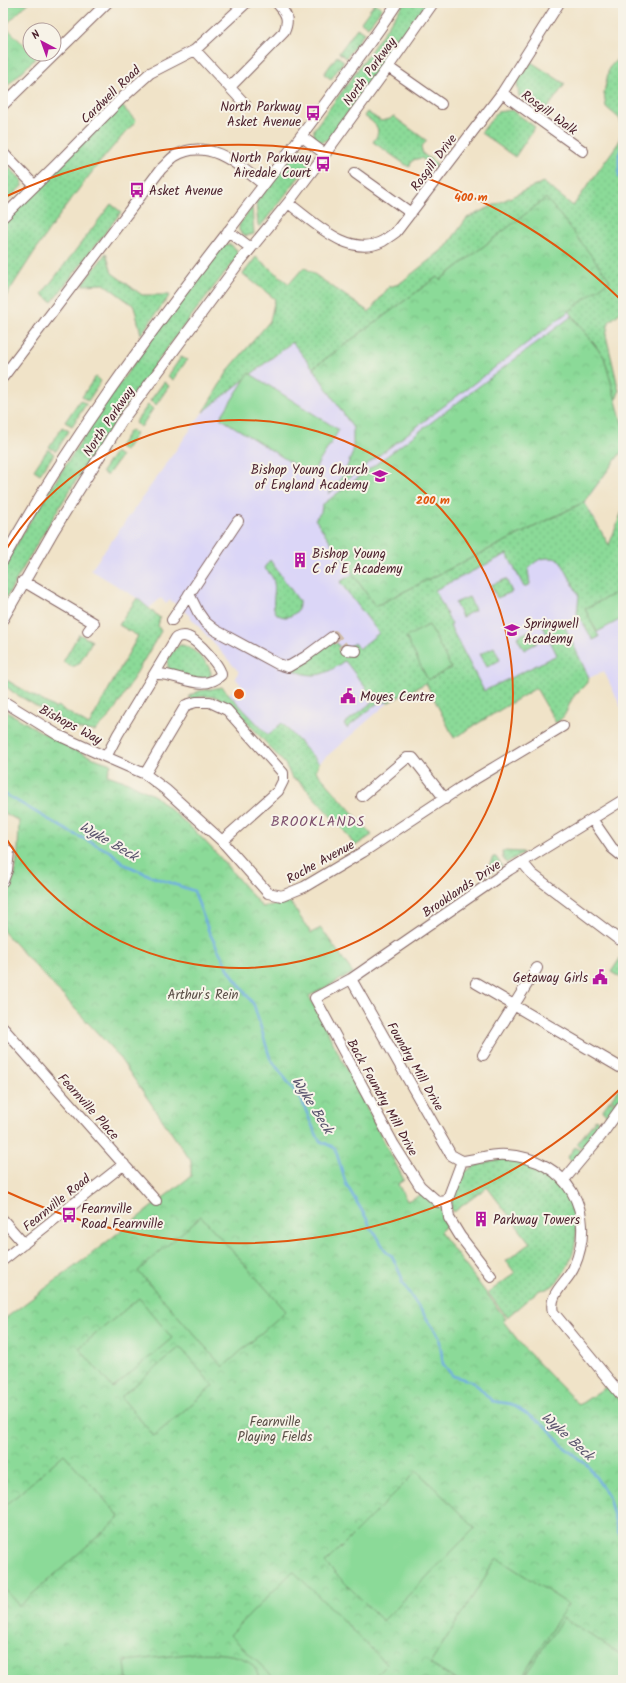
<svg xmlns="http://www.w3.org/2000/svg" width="626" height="1683" viewBox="0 0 626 1683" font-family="Kalam,sans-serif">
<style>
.built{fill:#dbd6f7}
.grass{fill:url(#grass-dots);stroke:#6a7c62}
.park{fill:url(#park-crowns);stroke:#6a7c62}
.pitch{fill:#8bda98;stroke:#6a7c62}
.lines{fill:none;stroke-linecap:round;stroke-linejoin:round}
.stream{stroke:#70ade2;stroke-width:2.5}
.minor-tunnel{stroke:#cfbca9;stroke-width:10;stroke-dasharray:10 5;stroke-linecap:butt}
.minor-casing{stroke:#846462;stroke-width:12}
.minor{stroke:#fff;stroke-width:10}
.ring{fill:none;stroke:#e0560e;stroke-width:2}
.labels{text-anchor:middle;stroke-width:4;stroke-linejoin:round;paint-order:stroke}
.street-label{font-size:13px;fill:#4a1f2b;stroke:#f7f3e8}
.poi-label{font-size:13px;fill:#4a1f2b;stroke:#f7f3e8;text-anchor:start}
.park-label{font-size:13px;fill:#5a4e46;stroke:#f7f3e8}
.neighbourhood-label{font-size:14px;letter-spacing:1px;fill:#7d4f6d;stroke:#f7f3e8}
.water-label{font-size:14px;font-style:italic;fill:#57516b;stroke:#f7f3e8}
.centre{fill:#e0560e;stroke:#f7f3e8;stroke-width:2}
.ring-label{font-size:12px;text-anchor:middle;font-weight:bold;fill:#e0560e;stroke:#f7f3e8;stroke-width:4;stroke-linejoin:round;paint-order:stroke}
</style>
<defs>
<pattern id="grass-dots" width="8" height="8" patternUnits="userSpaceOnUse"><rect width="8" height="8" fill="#8bda98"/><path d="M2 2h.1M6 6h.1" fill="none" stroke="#79bb83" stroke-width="1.8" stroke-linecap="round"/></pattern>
<pattern id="park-crowns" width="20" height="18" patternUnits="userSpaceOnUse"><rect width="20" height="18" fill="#8bda98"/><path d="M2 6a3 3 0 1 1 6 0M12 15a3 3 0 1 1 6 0" fill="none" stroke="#79bb83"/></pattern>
</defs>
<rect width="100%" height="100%" fill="#f7f3e8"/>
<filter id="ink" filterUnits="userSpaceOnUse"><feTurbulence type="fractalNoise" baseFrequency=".025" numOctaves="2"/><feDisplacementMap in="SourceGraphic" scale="8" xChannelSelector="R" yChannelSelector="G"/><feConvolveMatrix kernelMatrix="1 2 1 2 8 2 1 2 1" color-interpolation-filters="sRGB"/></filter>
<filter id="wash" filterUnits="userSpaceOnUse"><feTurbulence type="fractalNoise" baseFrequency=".012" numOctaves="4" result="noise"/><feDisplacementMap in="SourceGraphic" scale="16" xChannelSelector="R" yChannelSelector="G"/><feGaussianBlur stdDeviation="0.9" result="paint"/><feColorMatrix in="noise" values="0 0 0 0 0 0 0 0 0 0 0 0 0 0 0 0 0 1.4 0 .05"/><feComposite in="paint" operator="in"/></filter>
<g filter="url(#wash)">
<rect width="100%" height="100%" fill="#f0e3c8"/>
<!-- built -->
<path class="built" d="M505,230L604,357L623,425V450L585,502L623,570V712L604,671L589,678L581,660L454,738L427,683L389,702L319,763L282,723L268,735L229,694L241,685L236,679V676L239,672L184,610L170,600L166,604L161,598L149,608L137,598L91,570L203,412L293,342L313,368L437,277L440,280Z"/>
<!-- grass -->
<path class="grass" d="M375,3L382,8L368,27L361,22Z
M404,3H426L402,40L328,139C322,143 317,142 314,137V129L349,82Z
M357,28L364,33L346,58L339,53Z
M623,53V310L609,322L606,335L619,391L616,401L604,357L569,311L609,280L505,230L440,280L437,277L313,368L292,342L203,412L230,368L270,321L275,299L243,274L256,257L289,284L304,267L369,312L389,287L399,284L446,247L467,218L543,182L573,206L619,142L622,128L620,119L606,107L604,93L609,68Z
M337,56L344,61L331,79L324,74Z
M531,62L565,84L544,113L519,96L517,82Z
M120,104L136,121C85,175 42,238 3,301V221Z
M512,110L535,127L515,157L481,133L497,112Z
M367,112L381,121L390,119L393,116L427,141L421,147L423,154L437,164L435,168L421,158L413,160L409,167L373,142C383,129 376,124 364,116Z
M301,149L310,152L312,157L310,163L260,227L258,225L256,202L296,152Z
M3,161L22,180V186L5,203L3,201Z
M111,204L121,212L52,302L42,294Z
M252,207L254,234L246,236L239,231V225Z
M230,244L237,250L236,259C149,367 69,483 3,604V568L32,518L102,408L151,340L224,245Z
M106,253L112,273L142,295H170L141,334L134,306L104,284L82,285Z
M181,357L187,360L173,380L168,376Z
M95,377L101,381L88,401L82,397Z
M164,382L169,386L156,405L150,401Z
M80,400L86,404L72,426L65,422Z
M148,405L153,409L141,427L135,423Z
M62,427L69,431L56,451L49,447Z
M130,430L136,434L125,451L119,447Z
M48,449L54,454L40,474L34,470Z
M115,452L121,456L107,476L102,472Z
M584,502L609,545L623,509V589L585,609L599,637L593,640L577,613L579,596L564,567L558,559C545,556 535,559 528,570L530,584L524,587L507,554L435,590L452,625L450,626L484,691L557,655L540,620H550L563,623L589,678C587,685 580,689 575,695C566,705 570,714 556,723L536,688L454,738L426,683L389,702H379L347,728L344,724L375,700L346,662L344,661C326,675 313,680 292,669L331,635L343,652L354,643L359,649L379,633L340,582L353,574L375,606Z
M270,560L299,601C299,606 299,609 296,612C293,615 289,617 285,617C266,615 277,594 274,583C273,576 269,573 264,568Z
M506,579L512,592L497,598L491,585Z
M469,597L475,610L462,617L455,603Z
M137,598L160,618L158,626L161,631L116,708L110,716L95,731L82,730L73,727L14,693L3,684V678L55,708L57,706L89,725L138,636L119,625Z
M531,630L537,643L524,650L517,637Z
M79,634L92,641L79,664L72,667L63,662Z
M180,645C190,644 211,664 211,674L209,678L196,679L169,670C164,660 172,651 180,645Z
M494,647L500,660L487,667L480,654Z
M222,687L268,735L282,723L319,763L316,771L372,835L355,846L345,832L299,781L292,778L285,764L232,705L216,697L204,696L191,699L189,696L199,691Z
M502,851L523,852V853L506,863L503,858Z
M493,857H496L502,866L486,876L485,875Z
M623,954V979L611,972Z
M621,1085C626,1091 622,1098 618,1104L611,1099Z
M610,1100L617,1106L609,1117L602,1111Z
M596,1119L603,1125L584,1150L577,1144Z
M575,1147L582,1152L572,1162L567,1158Z
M500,1159C508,1160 517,1160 524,1162C574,1177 591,1234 562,1275C559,1280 552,1288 546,1289C544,1290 542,1289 540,1290C533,1294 515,1311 507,1317L488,1293L515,1273L506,1261L530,1243L487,1187L454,1212L451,1208L452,1201L463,1173L477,1165Z"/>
<!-- park -->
<path class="park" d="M3,3H28L5,26L30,51V54H33L36,58L3,90Z
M546,198L564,220L610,280L328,494L344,474L353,452V428L313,368L437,277L440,280Z
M572,316L604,357L623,426V450L584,502L375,606L315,519L321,512L322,505Z
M3,709C38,730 72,752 111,764L107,775L128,782L155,796L196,832L217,854L262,907L290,902L311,933L321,928L353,973L309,996L404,1180L398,1184L407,1201L423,1194C441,1207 441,1205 446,1226L440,1232L506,1319L503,1321L524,1348L579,1405L607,1386L623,1405V1680H3V1320L90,1255L191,1176V1161L116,1053L3,931V897L15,875L18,851L19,821L3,812Z"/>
<!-- pitch -->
<path class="pitch" d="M249,373L339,430L311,475L220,418Z
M623,589V618L597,632L585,609Z
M429,625L451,668L428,680L406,637Z
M201,1216L286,1311L223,1367L138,1271Z
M139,1298L172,1338L113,1388L79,1348Z
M180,1347L213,1386L154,1436L121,1397Z
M64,1454L120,1517L19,1606L3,1587V1508Z
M417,1471L475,1528L383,1621L325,1563Z
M497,1558L568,1604L520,1680H456L430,1664Z
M293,1571L387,1664L371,1680H276L230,1635Z
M563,1618L623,1656V1673L619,1680H522Z
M198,1653C220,1654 255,1651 259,1680H127L125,1661Z"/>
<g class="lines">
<!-- stream -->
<path class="stream" d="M623,121V127
M623,134L621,136L623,144
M619,177V154L621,152L623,144
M3,793L70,832L111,852L124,864L153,877L194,891L209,932L229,970L254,1005L270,1058L302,1101L314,1130L320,1141L335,1148L346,1184L368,1221L370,1228L376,1234L386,1252L392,1256L402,1278V1283L439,1336L443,1364L453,1376L474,1382L492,1401L511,1404L546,1426L563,1446L588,1466L608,1495L618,1532L623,1537"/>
</g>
</g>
<g filter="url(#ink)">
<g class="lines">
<!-- minor-tunnel -->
<path class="minor-tunnel" d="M332,637L334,635L346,650"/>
<!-- minor casing -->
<g class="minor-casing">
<path id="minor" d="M195,50L245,104
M388,67L441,104
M230,87L284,32C290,19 286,13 277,3
M502,93L583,151
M3,105L107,3
M301,136L325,154
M3,153L34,185
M355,173L411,213
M288,203C313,221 349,259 383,241C387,238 392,235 396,232L502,93L559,3
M3,217L56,165L121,99L150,73L195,50L246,3
M228,231L251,248
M3,377L161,169C166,165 170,159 175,156C208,136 240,166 264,185
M3,560C67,443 148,335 230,229C265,183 301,137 335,90C356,61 378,33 397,3
M23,581L94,623L88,631
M189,594L198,612L205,622L215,630L278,664L288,667L305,657L332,637
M3,619L54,530L121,422L238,264L288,203L325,154L388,67L433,3
M172,620L238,521
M346,650L356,651
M3,701L58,735L106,757L118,734L176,638C180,636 183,635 188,637C197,640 221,666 221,675C202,694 178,672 155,674
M106,757L145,774L166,790L222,841L268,893L282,896L304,887L363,852L460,788L563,726
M145,774L186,705L196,702H210L227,710L283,773V781L278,791L222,841
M362,796L407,758H413L445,799
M592,819L612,848L623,857
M3,848L9,851L7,870L3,881
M522,862L532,874L618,939L623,940
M351,979L451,1155L462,1161
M476,983L623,1069
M3,1028L156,1201
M483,1055L537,968
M564,1180L600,1137L623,1105
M447,1201L438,1202L420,1186L394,1145L315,998L351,979L509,870L623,800
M3,1220L24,1244
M3,1260L124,1164
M491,1276L460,1236L449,1218L447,1201L462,1161C477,1160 491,1153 507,1155C567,1159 598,1212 574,1267C568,1282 548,1293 553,1312L623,1397"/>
</g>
<!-- minor -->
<use href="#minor" class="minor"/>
</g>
</g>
<!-- distance rings -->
<g class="ring">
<path d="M4 553A274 274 0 1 1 4 835"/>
<path d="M620 1089A549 549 0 0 1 7 1192M7 196A549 549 0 0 1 620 299"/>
</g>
<!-- icons -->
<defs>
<g id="bus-bare" transform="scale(1.2)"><path d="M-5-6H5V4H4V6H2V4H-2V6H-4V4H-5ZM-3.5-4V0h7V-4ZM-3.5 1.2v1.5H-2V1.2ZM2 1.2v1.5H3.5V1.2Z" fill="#b5179e" stroke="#f7f3e8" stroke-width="2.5" paint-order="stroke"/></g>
<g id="school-bare" transform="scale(1.2)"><path d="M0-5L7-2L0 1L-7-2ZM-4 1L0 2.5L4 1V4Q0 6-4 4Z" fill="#b5179e" stroke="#f7f3e8" stroke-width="2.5" paint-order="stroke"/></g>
<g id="building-bare" transform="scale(1.2)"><path d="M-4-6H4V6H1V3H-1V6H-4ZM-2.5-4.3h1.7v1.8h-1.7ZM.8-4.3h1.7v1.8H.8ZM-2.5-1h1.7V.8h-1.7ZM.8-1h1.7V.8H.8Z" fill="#b5179e" stroke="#f7f3e8" stroke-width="2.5" paint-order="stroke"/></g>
<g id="civic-bare" transform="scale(1.2)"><path d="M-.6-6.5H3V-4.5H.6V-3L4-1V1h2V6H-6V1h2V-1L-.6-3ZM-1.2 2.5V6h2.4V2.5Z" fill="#b5179e" stroke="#f7f3e8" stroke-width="2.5" paint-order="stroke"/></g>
</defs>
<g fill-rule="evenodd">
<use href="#bus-bare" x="313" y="113"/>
<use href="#bus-bare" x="323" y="164"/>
<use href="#bus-bare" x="137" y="190"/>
<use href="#school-bare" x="380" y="476"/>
<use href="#building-bare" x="300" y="560"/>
<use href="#school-bare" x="512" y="630"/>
<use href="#civic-bare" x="348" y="696"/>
<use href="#civic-bare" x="600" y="977"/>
<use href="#bus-bare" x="69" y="1215"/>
<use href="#building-bare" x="481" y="1219"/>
</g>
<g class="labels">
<!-- street labels -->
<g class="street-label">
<text transform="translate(369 71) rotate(-54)" y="5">North Parkway</text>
<text transform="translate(110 94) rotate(-44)" y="5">Cardwell Road</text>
<text transform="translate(550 112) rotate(36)" y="5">Rosgill Walk</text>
<text transform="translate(433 162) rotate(-53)" y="5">Rosgill Drive</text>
<text transform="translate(108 421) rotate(-56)" y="5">North Parkway</text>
<text transform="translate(71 724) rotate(28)" y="5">Bishops Way</text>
<text transform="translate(320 861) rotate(-29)" y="5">Roche Avenue</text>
<text transform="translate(461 888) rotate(-34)" y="5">Brooklands Drive</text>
<text transform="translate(416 1066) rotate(60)" y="5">Foundry Mill Drive</text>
<text transform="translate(383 1097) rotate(61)" y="5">Back Foundry Mill Drive</text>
<text transform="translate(89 1106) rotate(48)" y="5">Fearnville Place</text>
<text transform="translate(56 1202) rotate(-39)" y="5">Fearnville Road</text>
</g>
<!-- poi labels -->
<g class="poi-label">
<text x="301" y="111" text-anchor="end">North Parkway<tspan x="301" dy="15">Asket Avenue</tspan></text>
<text x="311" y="162" text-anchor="end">North Parkway<tspan x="311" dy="15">Airedale Court</tspan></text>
<text x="149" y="195">Asket Avenue</text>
<text x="368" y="474" text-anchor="end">Bishop Young Church<tspan x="368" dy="15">of England Academy</tspan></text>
<text x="312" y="558">Bishop Young<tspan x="312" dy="15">C of E Academy</tspan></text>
<text x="524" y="628">Springwell<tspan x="524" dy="15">Academy</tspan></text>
<text x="360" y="701">Moyes Centre</text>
<text x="588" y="982" text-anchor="end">Getaway Girls</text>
<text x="81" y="1213">Fearnville<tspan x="81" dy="15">Road Fearnville</tspan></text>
<text x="493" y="1224">Parkway Towers</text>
</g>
<!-- park labels -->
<g class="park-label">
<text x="203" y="999">Arthur's Rein</text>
<text x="275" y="1426">Fearnville<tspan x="275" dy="15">Playing Fields</tspan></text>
</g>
<!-- neighbourhood labels -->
<g class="neighbourhood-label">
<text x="318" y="826">BROOKLANDS</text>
</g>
<!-- water labels -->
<g class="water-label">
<text transform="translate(109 841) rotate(30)" y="5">Wyke Beck</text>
<text transform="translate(313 1105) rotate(58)" y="5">Wyke Beck</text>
<text transform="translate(568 1436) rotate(42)" y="5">Wyke Beck</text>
</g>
</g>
<circle cx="239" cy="694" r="6" class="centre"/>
<g class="ring-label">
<text x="471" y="201">400 m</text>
<text x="433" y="504">200 m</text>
</g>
<!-- margin -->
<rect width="626" height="1683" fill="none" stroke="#f7f3e8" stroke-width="16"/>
<!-- north arrow -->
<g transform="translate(42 42) rotate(319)"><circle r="19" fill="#f7f3e8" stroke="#b29e9c"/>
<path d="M0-3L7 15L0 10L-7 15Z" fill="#b5179e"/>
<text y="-6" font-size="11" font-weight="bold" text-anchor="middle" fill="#4a1f2b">N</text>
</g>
</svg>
